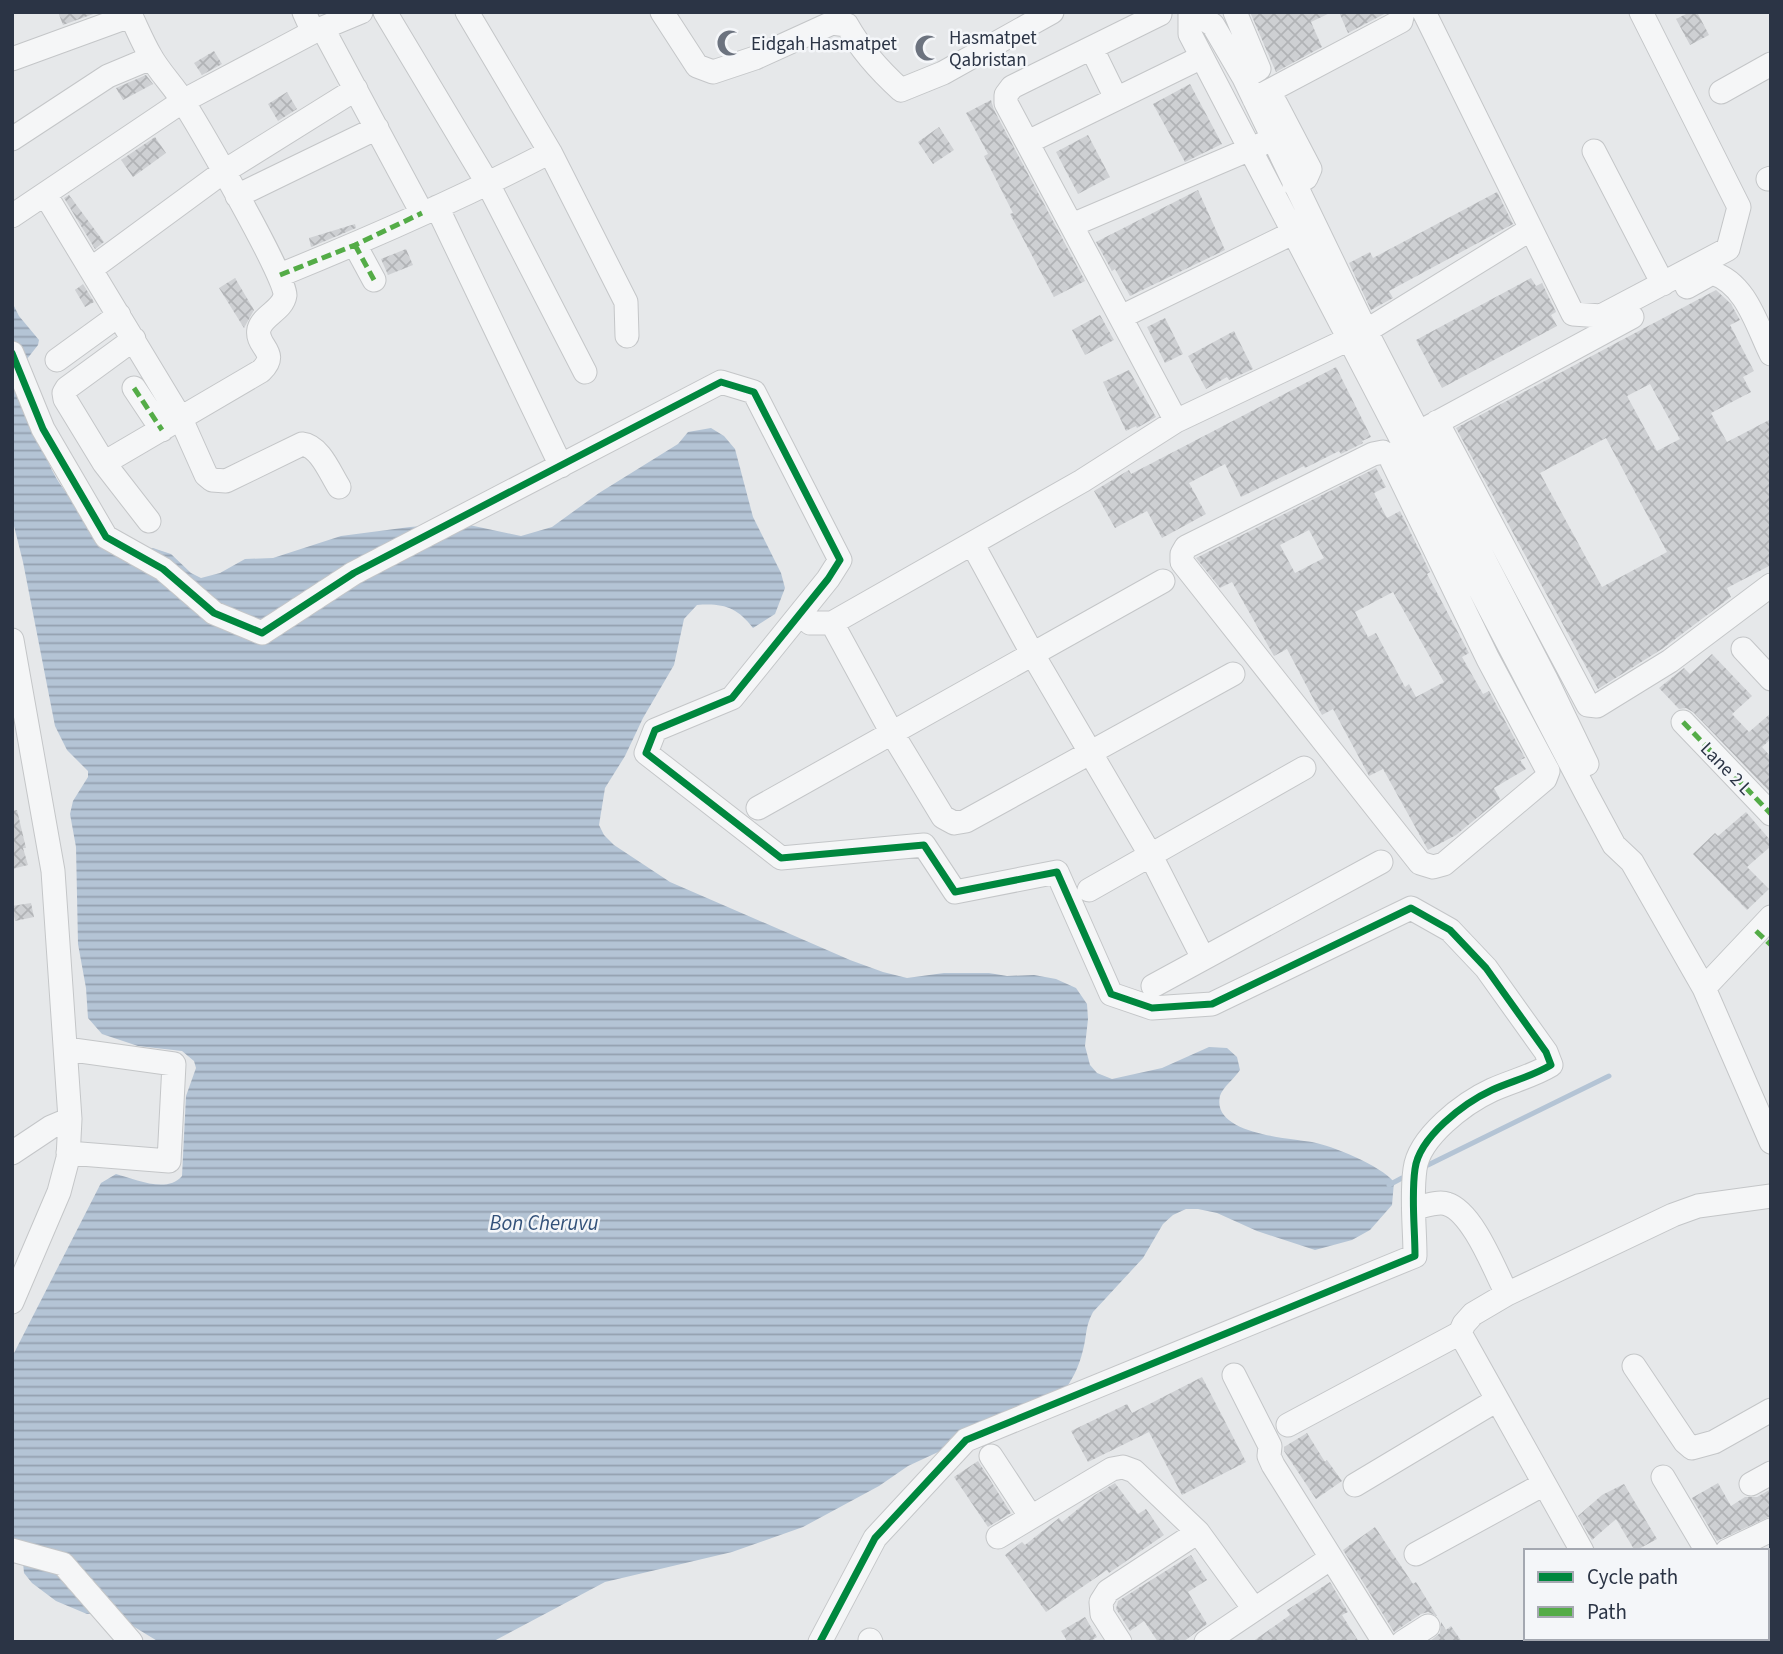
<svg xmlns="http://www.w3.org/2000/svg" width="1783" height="1654" viewBox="0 0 1783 1654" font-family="'Source Sans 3',sans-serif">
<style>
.water{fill:url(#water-rules)}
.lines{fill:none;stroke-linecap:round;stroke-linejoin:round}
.stream{stroke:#b4c4d5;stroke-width:5}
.building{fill:url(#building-cross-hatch);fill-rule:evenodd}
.minor-casing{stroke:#c4c6c8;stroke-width:25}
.minor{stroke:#f5f6f7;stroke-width:23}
.quiet{stroke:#54ac47;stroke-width:5;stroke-dasharray:10 5;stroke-linecap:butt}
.cycleway-casing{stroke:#f4f6f9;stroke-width:11}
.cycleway{stroke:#00873e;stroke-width:7}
.labels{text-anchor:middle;stroke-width:5;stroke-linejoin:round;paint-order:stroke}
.poi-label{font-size:19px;fill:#2b3445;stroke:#f4f6f9;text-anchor:start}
.street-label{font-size:19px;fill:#2b3445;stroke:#f4f6f9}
.water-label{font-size:21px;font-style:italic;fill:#34527a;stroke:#f4f6f9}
</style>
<defs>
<pattern id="water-rules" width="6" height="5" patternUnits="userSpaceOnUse" patternTransform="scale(1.75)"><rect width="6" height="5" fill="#b4c4d5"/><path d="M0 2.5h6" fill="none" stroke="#93a0af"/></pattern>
<pattern id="building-cross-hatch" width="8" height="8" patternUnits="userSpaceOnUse" patternTransform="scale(1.75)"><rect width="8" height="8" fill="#ced0d3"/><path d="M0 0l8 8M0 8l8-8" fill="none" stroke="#b1b3b6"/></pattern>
</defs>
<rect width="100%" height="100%" fill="#e6e8ea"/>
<!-- water -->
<path class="water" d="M12,302L19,316L39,340L38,345L27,359C32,401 36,447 60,484C76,508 100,527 121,547L153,548L171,554L191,573L201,578L220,573L245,559L273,558L341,536L410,527L460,523L521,536L552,527L599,493L678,444L688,432L711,428L724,436L735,449L753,517L781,573L785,588L775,614L753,628C737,607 723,603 697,605L684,619L674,665L643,718L625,756L605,788L599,825L604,835L614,845L670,882L850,960L883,972L907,978L944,973H989L1007,976L1034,975L1056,979L1076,988L1087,1004L1088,1019L1085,1046L1090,1065L1097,1073L1112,1079L1162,1068L1209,1047L1227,1048L1237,1057L1240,1070C1235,1078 1222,1088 1220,1096C1211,1134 1289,1138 1312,1142C1333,1146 1380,1165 1394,1182L1392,1205L1370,1230L1352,1240L1315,1250L1257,1231L1217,1213L1198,1209H1186L1173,1215L1163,1224L1143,1258L1093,1312C1085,1327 1087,1334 1083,1350C1079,1367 1072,1381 1061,1395L908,1466L879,1486L803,1527L732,1552L605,1582L492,1642H159L118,1617L105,1613L87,1614L56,1601L32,1583L24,1573L22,1552L12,1540V1357L101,1183L116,1174C135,1179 167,1194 182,1176L186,1096L196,1068L194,1061L182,1051L138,1046L102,1034L88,1018L86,988L78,944L76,847L70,814L73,801L88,777V771L67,750L55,726L23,562L12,518Z"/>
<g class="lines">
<!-- stream -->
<path class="stream" d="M1428,1165L1609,1076
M1389,1185L1402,1178"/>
</g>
<!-- building -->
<path class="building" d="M58,12H99L63,25Z
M1250,12H1332L1311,22L1322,47L1276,72Z
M1339,12H1388L1348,33Z
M1690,12H1697L1709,35L1690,45L1676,19Z
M214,51L222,64L202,75L194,63Z
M146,75L153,84L123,100L116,88Z
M1190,84L1222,144L1185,162L1153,104Z
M287,92L297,109L278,121L268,104Z
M991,100L994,110L1085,281L1054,297L1010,214L1013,213L984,156L988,154L966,113Z
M939,127L954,150L933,164L918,142Z
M1088,135L1110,177L1078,194L1056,152Z
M155,137L166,153L133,177L121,160Z
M1198,190L1225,250L1130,296L1115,269L1112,271L1096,242Z
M1497,192L1513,224L1389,291L1393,298L1371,310L1349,263L1370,252L1373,258Z
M69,195L104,242L95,249L64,198Z
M355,224L356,228L311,247L309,238Z
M406,249L413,265L388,275L381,259Z
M235,278L254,310L244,328L219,288Z
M1531,278L1536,286L1542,283L1556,312L1551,315L1557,326L1442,388L1416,340Z
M83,284L94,302L85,307L75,290Z
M1716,290L1731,304L1740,320L1730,325L1754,371L1743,377L1751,392L1711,413L1727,442L1771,419V565L1727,588L1731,597L1662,649L1598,689L1456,428ZM1650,384L1680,439L1657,451L1627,396ZM1606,438L1667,552L1602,587L1540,473Z
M1100,315L1114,340L1085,355L1072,330Z
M1165,318L1183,354L1165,363L1147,327Z
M1234,331L1253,369L1229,380L1227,377L1206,389L1188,356Z
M1336,367L1371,437L1362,441L1363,443L1341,454L1339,451L1305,468L1304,466L1241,497L1225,464L1189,483L1206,514L1162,538L1147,511L1115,528L1094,491L1129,470L1131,474Z
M1129,370L1156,417L1137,428L1136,426L1126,431L1103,382Z
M1376,468L1386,487L1374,493L1387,518L1400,511L1430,572L1427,574L1469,653L1462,657L1483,694L1489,691L1525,758L1520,760L1526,769L1494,788L1500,799L1456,835L1428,850L1383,769L1369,776L1333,709L1322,715L1287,649L1274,656L1232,582L1220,588L1196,558ZM1309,530L1324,558L1295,573L1280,545ZM1393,592L1444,682L1416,697L1409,684L1405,687L1376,633L1368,637L1355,612Z
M1712,654L1752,696L1732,714L1749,732L1771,713V739L1762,747L1771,757V793L1693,712L1686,708L1679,709L1659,688L1684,668L1690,674Z
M17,810L26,848H23L28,865L12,869V811Z
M1746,812L1771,841V846L1747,867L1769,889L1747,910L1693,854L1715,833L1718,836Z
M31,903L34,917L15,921L12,906Z
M1202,1377L1246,1462L1182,1495L1149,1432L1088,1462L1071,1431L1127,1404L1132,1413Z
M1307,1433L1325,1462L1327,1460L1342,1481L1316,1499L1284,1451V1447Z
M978,1461L1011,1513L988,1527L954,1477Z
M1115,1483L1138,1514L1146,1509L1164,1535L1109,1573L1107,1570L1046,1612L1005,1555L1022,1542L1025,1545L1059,1518L1062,1522L1095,1495Z
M1718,1483L1731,1506L1745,1497H1757L1771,1489V1516L1717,1541L1692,1498Z
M1624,1484L1657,1539L1635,1551L1616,1519L1592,1540L1578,1516L1602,1495Z
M1375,1527L1413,1584L1416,1582L1437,1616L1428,1612L1421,1614L1394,1632L1343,1550Z
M1191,1555L1207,1580L1188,1592L1207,1624L1183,1642H1158L1144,1621L1130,1631L1116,1609L1118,1601Z
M1330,1582L1348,1612L1342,1615L1359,1642H1252L1290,1615L1287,1610Z
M1085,1617L1097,1637L1089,1642H1068L1061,1631Z
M1441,1622L1446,1630L1451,1626L1462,1642H1429L1440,1633Z"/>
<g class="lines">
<!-- minor casing -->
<g class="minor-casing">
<path id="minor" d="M129,12C136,26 142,41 150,55C159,72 174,86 184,103C199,127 287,278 285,295C283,310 263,315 259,329C255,347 281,352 261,371L104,463L65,399L64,393L67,388L134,339
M304,12L313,32L361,12
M385,12L488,184L585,372
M467,12L550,152
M662,12L697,66L713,72L755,58L832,23L847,25C861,50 880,71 901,90L943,73L1052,12
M1190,12V34L1586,793L1614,845L1632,862L1704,988L1771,1142
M1194,12L1213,25L1244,78L1366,331L1546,679L1587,764
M1235,12L1259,69L1244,78
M1424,12L1573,314L1601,316L1728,249L1739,207L1641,12
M1160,14L1012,87L1006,95V103L1176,421
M323,29L422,213
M1092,49L1116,98
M12,59L130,16
M1721,92L1771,64
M1254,99L1401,21L1403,12
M1276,104L1310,169L1306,178L1294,184
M12,139L108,76L151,58
M1028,142L1202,57
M1594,151L1663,284
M1768,179L1771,178
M45,194L181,419L206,475L212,480L226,481L302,444C320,446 330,473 339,487
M237,196L377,128
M437,207L561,466
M12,216L183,101L313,32
M1072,225L1262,144
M355,245L374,280
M91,269L223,172L356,89
M280,275C371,238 462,198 550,152L626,302L627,336
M1687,287L1712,273C1746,283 1757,326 1771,354
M1121,317L1307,226
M12,353L43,429L106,537L163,569L214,613L262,633L354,573L721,382L754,392L840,560L828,579L732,698L655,730L646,753L781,858L924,845L955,892L1057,872L1111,994L1152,1008L1212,1004L1411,908L1450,930L1486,968L1546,1052L1551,1065C1533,1076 1512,1081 1492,1090C1464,1103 1419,1137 1415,1169C1411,1197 1415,1228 1415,1256L966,1440L875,1538L820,1642
M57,360L119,315
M134,388L162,430
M1437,422L1588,705L1597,706L1670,661L1771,585
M1425,429L1632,317
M1383,452L1390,457L1488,659L1548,771L1545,779L1444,864L1433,867L1420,863L1182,562V554L1186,547L1373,454Z
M104,463L149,521
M973,545L1032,653L1151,856L1203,958
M810,623H832L1082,481L1176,421L1366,331L1531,229
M832,623L892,733L943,817L954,823L966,821L1233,674
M12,640L53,871L70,1119L68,1158L59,1192L12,1302
M1743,649L1771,679
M1683,722L1771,814
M758,808L1163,581
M1089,890L1304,768
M1153,986L1381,862
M1704,988L1771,917
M66,1049L174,1064L169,1161L68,1153
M12,1153L51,1127L70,1119
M1415,1208C1424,1206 1439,1201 1447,1204C1473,1212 1495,1271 1507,1294
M1460,1333L1582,1551
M1634,1366L1685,1442L1692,1448L1714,1442L1771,1410
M1234,1375L1270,1446L1269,1456L1273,1465L1384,1642
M1288,1425L1460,1333L1464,1324L1473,1314L1507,1294L1673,1215L1698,1206L1771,1196
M991,1456L1031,1517
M1663,1477L1707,1551
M1751,1484L1771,1473
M1355,1485L1497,1400
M998,1537L1112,1469L1123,1467L1134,1471L1198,1532L1254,1609
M12,1550L63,1564L131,1642
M1727,1551L1771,1530
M1416,1554L1544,1484
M1649,1638L1651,1642
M1765,1638L1767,1642
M870,1640L871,1642
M1120,1642L1102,1614L1101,1602L1108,1591L1198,1532
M1206,1642L1331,1558
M1403,1642L1428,1626"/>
</g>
<!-- minor -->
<use href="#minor" class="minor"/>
<!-- quiet -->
<path class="quiet" d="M355,245L374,280
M280,275L355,245L422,213
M134,388L162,430
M1683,722L1771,814
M1756,931L1771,945"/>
<!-- cycleway casing -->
<g class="cycleway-casing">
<path id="cycleway" d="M12,353L43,429L106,537L163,569L214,613L262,633L354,573L721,382L754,392L840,560L828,579L732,698L655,730L646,753L781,858L924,845L955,892L1057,872L1111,994L1152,1008L1212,1004L1411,908L1450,930L1486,968L1546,1052L1551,1065C1533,1076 1512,1081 1492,1090C1464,1103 1419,1137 1415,1169C1411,1197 1415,1228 1415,1256L966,1440L875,1538L820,1642"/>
</g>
<!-- cycleway -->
<use href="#cycleway" class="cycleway"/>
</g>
<!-- icons -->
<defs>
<g id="mosque-bare" transform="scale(2.1)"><path d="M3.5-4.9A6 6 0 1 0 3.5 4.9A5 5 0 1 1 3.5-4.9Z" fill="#6c737f" stroke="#f4f6f9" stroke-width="2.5" paint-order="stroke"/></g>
</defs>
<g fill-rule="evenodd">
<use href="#mosque-bare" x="730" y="43"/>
<use href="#mosque-bare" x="928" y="48"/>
</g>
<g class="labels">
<!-- poi labels -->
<g class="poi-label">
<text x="949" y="44">Hasmatpet<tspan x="949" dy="22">Qabristan</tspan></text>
<text x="751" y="50">Eidgah Hasmatpet</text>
</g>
<!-- street labels -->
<g class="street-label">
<text transform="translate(1727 768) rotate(46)" y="7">Lane 2 L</text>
</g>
<!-- water labels -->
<g class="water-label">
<text x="544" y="1230">Bon Cheruvu</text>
</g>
</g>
<!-- border -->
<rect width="1783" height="1654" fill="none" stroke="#2b3445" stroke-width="28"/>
<!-- legend -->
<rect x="1524" y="1549" width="245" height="91" fill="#f4f6f9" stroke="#a4a8b1" stroke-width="2"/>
<rect x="1538" y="1572" width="35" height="10" fill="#00873e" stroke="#a4a8b1" stroke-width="2"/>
<text x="1587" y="1584" font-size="21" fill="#2b3445">Cycle path</text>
<rect x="1538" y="1607" width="35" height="10" fill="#54ac47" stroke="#a4a8b1" stroke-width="2"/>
<text x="1587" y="1619" font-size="21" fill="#2b3445">Path</text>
</svg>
